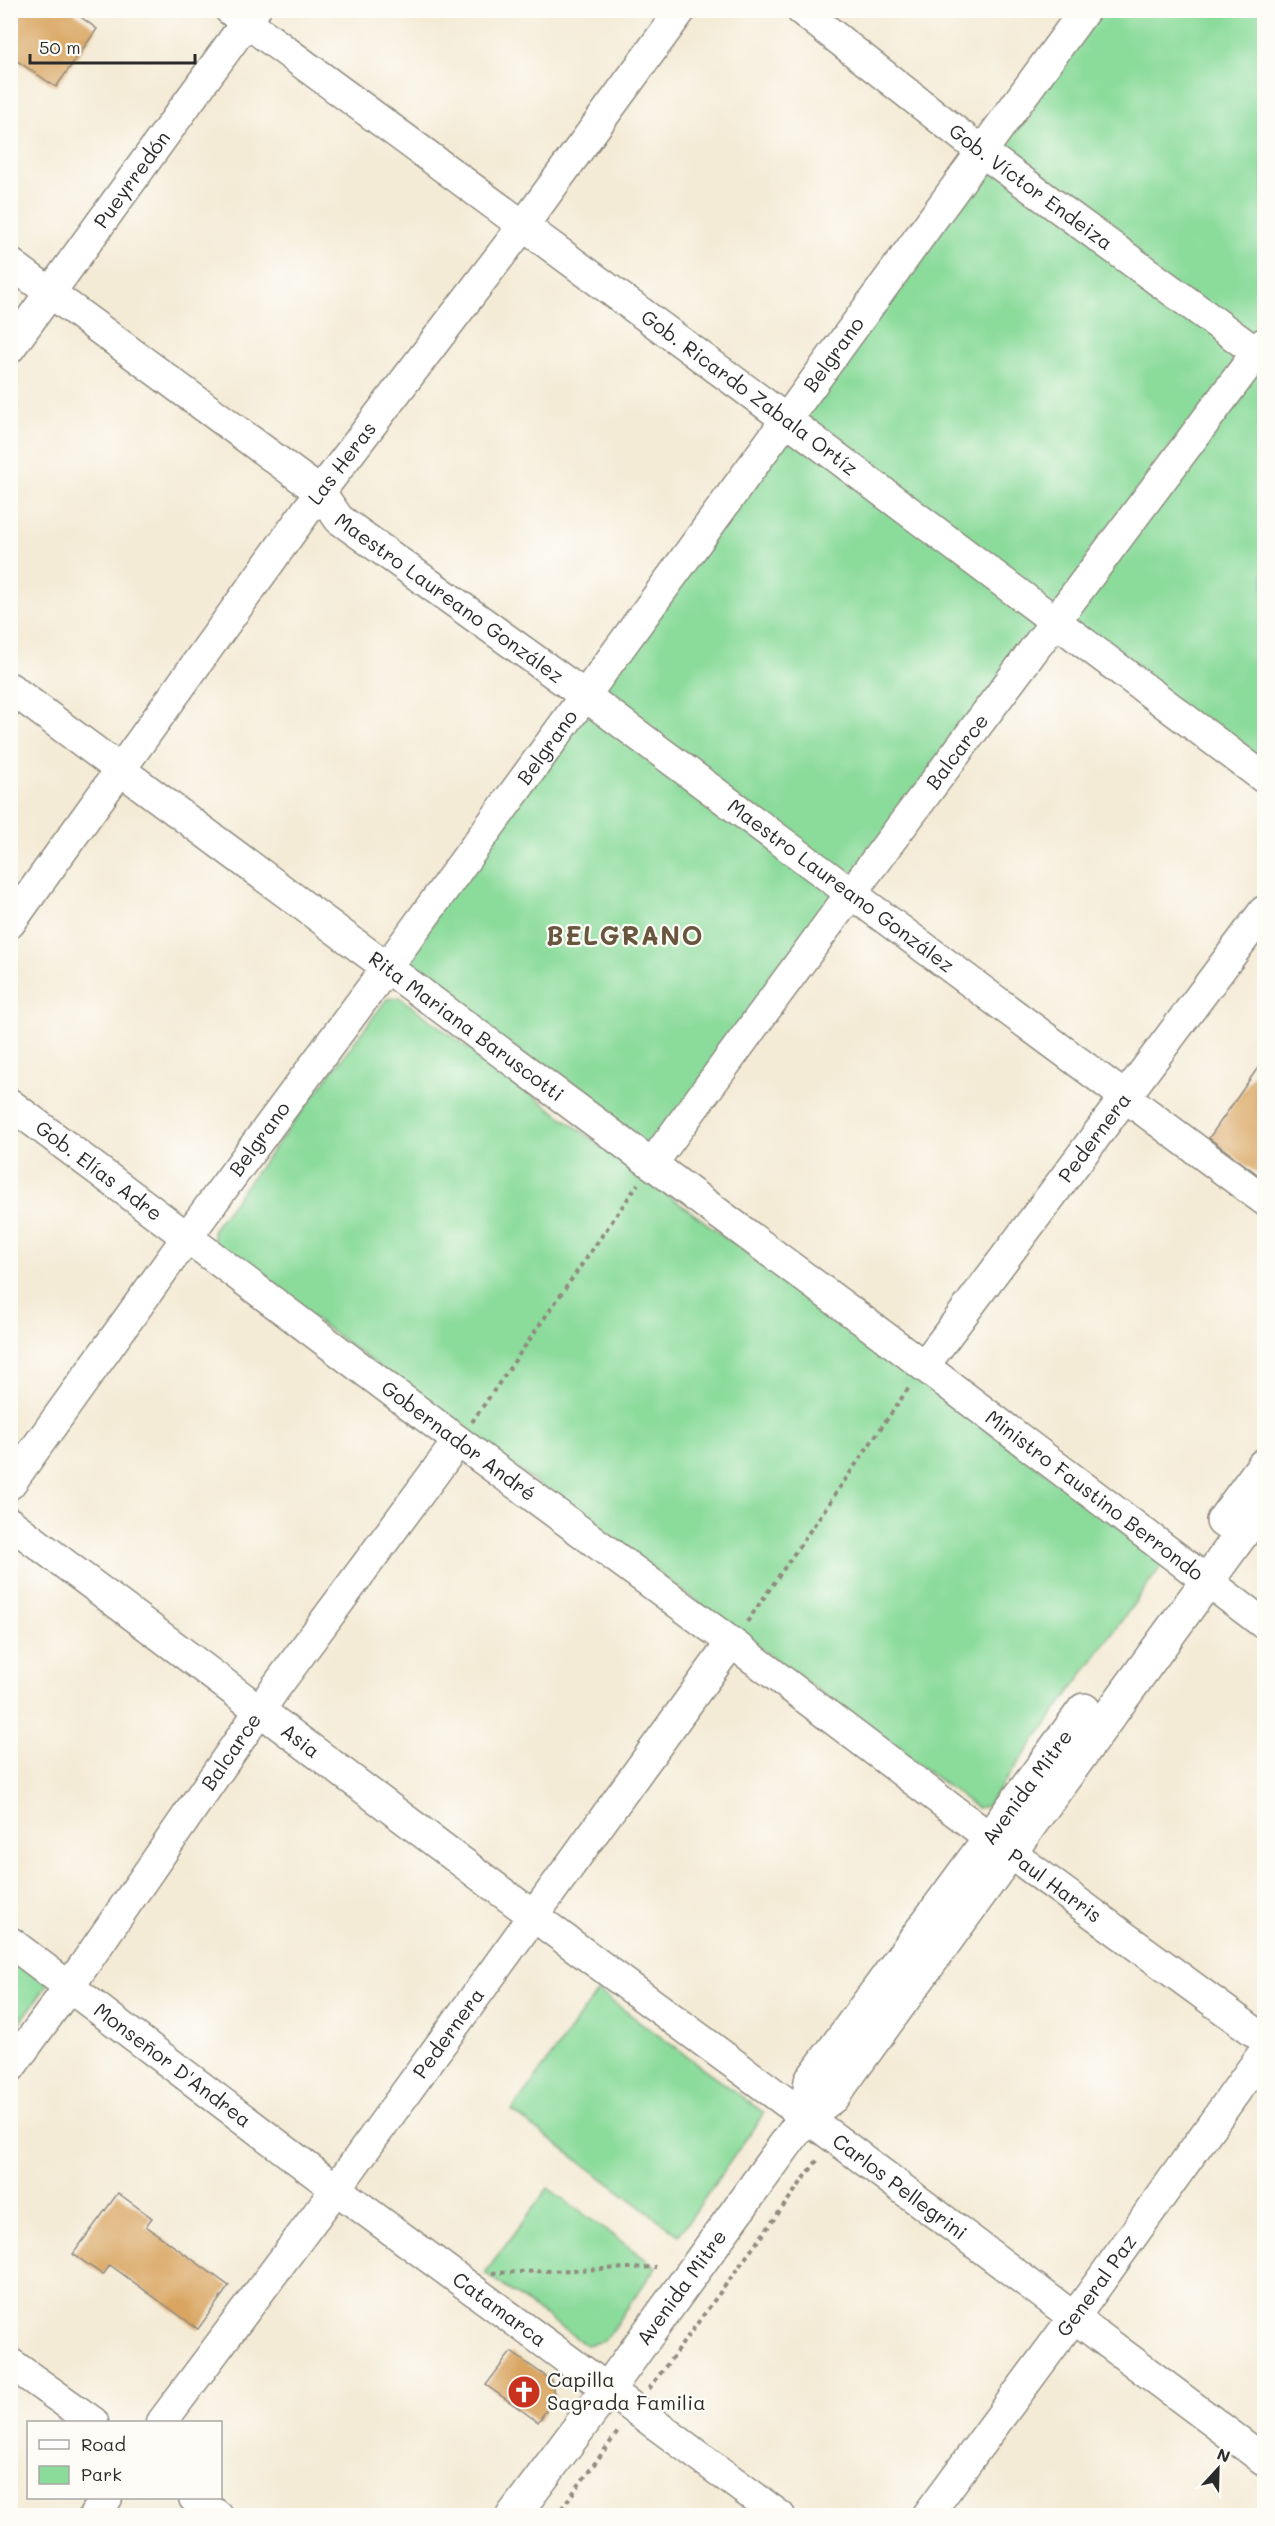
<svg xmlns="http://www.w3.org/2000/svg" width="1275" height="2526" viewBox="0 0 1275 2526" font-family="Mali,sans-serif">
<style>
.green{fill:#8bdb9b;stroke:#5b8363;stroke-width:1.5}
.building{fill:#d9a560}
.lines{fill:none;stroke-linecap:round;stroke-linejoin:round}
.minor-casing{stroke:#908b80;stroke-width:33}
.major-casing{stroke:#908b80;stroke-width:36}
.path{stroke:#908b80;stroke-width:4;stroke-dasharray:4.5 4.5;stroke-linecap:butt}
.minor{stroke:#fff;stroke-width:30}
.major{stroke:#fff;stroke-width:33}
.labels{text-anchor:middle;stroke-width:4.5;stroke-linejoin:round;paint-order:stroke}
.street-label{font-size:20px;fill:#2b2b2b;stroke:#fdfcf7}
.poi-label{font-size:20px;fill:#2b2b2b;stroke:#fdfcf7;text-anchor:start}
.district-label{font-size:26px;font-weight:bold;letter-spacing:1.5px;fill:#68563e;stroke:#fdfcf7}
</style>
<rect width="100%" height="100%" fill="#fdfcf7"/>
<filter id="ink" filterUnits="userSpaceOnUse"><feTurbulence type="fractalNoise" baseFrequency=".0167" numOctaves="2"/><feDisplacementMap in="SourceGraphic" scale="12" xChannelSelector="R" yChannelSelector="G"/><feConvolveMatrix kernelMatrix="1 2 1 2 8 2 1 2 1" color-interpolation-filters="sRGB"/></filter>
<filter id="wash" filterUnits="userSpaceOnUse"><feTurbulence type="fractalNoise" baseFrequency=".008" numOctaves="4" result="noise"/><feDisplacementMap in="SourceGraphic" scale="24" xChannelSelector="R" yChannelSelector="G"/><feGaussianBlur stdDeviation="1.35" result="paint"/><feColorMatrix in="noise" values="0 0 0 0 0 0 0 0 0 0 0 0 0 0 0 0 0 1.4 0 .05"/><feComposite in="paint" operator="in"/></filter>
<g filter="url(#wash)">
<rect width="100%" height="100%" fill="#f4ebd6"/>
<!-- green -->
<path class="green" d="M1086,11H1264V778L1056,621L652,1164L387,967Z
M399,997L1160,1557L1162,1565L987,1806L977,1808L214,1245L213,1229L387,999Z
M10,1956L48,1984L11,2035H10Z
M598,1991L764,2113L679,2235L512,2111Z
M548,2188L656,2267L604,2341L586,2345L485,2273Z"/>
<g id="blocks">
<!-- building -->
<path class="building" d="M10,10H71L97,29L56,87L10,56Z
M1264,1059V1179L1209,1138Z
M118,2193L152,2218L146,2226L229,2286L198,2329L110,2265L103,2275L73,2254Z
M511,2352L551,2380L555,2398L538,2422L486,2385Z"/>
</g>
</g>
<g filter="url(#ink)">
<use href="#blocks" fill-opacity="0" stroke="#908b80" stroke-width="1.5"/>
<g class="lines">
<!-- minor casing -->
<g class="minor-casing">
<g id="minor">
<path id="s1" d="M230,10L787,420L1264,778"/>
<path id="s2" d="M801,10L981,151L1264,358"/>
<path id="s3" d="M10,263L320,492L339,519L584,695L1264,1200"/>
<path id="s4" d="M10,348L255,10"/>
<path id="s5" d="M10,688L904,1351L1264,1624"/>
<path id="s6" d="M10,923L320,492L523,226L681,10"/>
<path id="s7" d="M10,1104L458,1441L755,1660L990,1838L1264,2039"/>
<path id="s8" d="M652,1164L852,892L1264,343"/>
<path id="s9" d="M924,1366L1264,911"/>
<path id="s10" d="M10,1484L187,1237L387,967L1085,10"/>
<path id="s11" d="M10,1523L555,1932L844,2145L1264,2460"/>
<path id="s12" d="M10,1942L336,2189L780,2516"/>
<path id="s13" d="M10,2068L69,1987L276,1687L458,1441"/>
<path d="M10,2363L93,2422"/>
<path id="s14" d="M162,2422L336,2189L731,1643"/>
<path d="M194,2498L218,2516"/>
<path d="M94,2516L107,2498"/>
<path id="s15" d="M927,2516L1091,2294L1264,2052"/>
</g>
</g>
<!-- major casing -->
<g class="major-casing">
<g id="major">
<path d="M1223,1521L1264,1465"/>
<path id="s16" d="M806,2116L811,2081L1084,1710"/>
<path id="s17" d="M513,2516L608,2389L806,2116L832,2097L1264,1503"/>
</g>
</g>
<!-- path -->
<path class="path" d="M472,1422L638,1184
M747,1622L910,1386
M492,2273L656,2267
M649,2389L819,2158
M556,2516L620,2429"/>
<!-- minor -->
<use href="#minor" class="minor"/>
<!-- major -->
<use href="#major" class="major"/>
</g>
</g>
<!-- icons -->
<defs>
<g id="church-disc" transform="scale(1.725)"><circle r="9.5" fill="#c8321e" stroke="#fdfcf7"/><path d="M-1.2-6h2.4v3.5h3.3v2.4h-3.3V6h-2.4V-.1h-3.3v-2.4h3.3Z" fill="#fff"/></g>
</defs>
<g fill-rule="evenodd">
<use href="#church-disc" x="524" y="2392"/>
</g>
<g class="labels">
<!-- street labels -->
<g class="street-label">
<text dy="7" stroke="none"><textPath href="#s4" startOffset="208">Pueyrredón</textPath></text>
<text dy="7" stroke="none"><textPath href="#s2" startOffset="290">Gob. Víctor Endeiza</textPath></text>
<text dy="7" stroke="none"><textPath href="#s10" startOffset="1398">Belgrano</textPath></text>
<text dy="7" stroke="none"><textPath href="#s1" startOffset="645">Gob. Ricardo Zabala Ortíz</textPath></text>
<text dy="7" stroke="none"><textPath href="#s6" startOffset="567">Las Heras</textPath></text>
<text dy="7" stroke="none"><textPath href="#s3" startOffset="554">Maestro Laureano González</textPath></text>
<text dy="7" stroke="none"><textPath href="#s10" startOffset="912">Belgrano</textPath></text>
<text dy="7" stroke="none"><textPath href="#s8" startOffset="513">Balcarce</textPath></text>
<text dy="7" stroke="none"><textPath href="#s3" startOffset="1040">Maestro Laureano González</textPath></text>
<text dy="7" stroke="none"><textPath href="#s5" startOffset="568">Rita Mariana Baruscotti</textPath></text>
<text dy="7" stroke="none"><textPath href="#s9" startOffset="285">Pedernera</textPath></text>
<text dy="7" stroke="none"><textPath href="#s10" startOffset="426">Belgrano</textPath></text>
<text dy="7" stroke="none"><textPath href="#s7" startOffset="111">Gob. Elías Adre</textPath></text>
<text dy="7" stroke="none"><textPath href="#s7" startOffset="561">Gobernador André</textPath></text>
<text dy="7" stroke="none"><textPath href="#s5" startOffset="1352">Ministro Faustino Berrondo</textPath></text>
<text dy="7" stroke="none"><textPath href="#s11" startOffset="363">Asia</textPath></text>
<text dy="7" stroke="none"><textPath href="#s13" startOffset="386">Balcarce</textPath></text>
<text dy="7" stroke="none"><textPath href="#s16" startOffset="400">Avenida Mitre</textPath></text>
<text dy="7" stroke="none"><textPath href="#s7" startOffset="1305">Paul Harris</textPath></text>
<text dy="7" stroke="none"><textPath href="#s14" startOffset="483">Pedernera</textPath></text>
<text dy="7" stroke="none"><textPath href="#s12" startOffset="204">Monseñor D'Andrea</textPath></text>
<text dy="7" stroke="none"><textPath href="#s11" startOffset="1110">Carlos Pellegrini</textPath></text>
<text dy="7" stroke="none"><textPath href="#s15" startOffset="286">General Paz</textPath></text>
<text dy="7" stroke="none"><textPath href="#s17" startOffset="284">Avenida Mitre</textPath></text>
<text dy="7" stroke="none"><textPath href="#s12" startOffset="612">Catamarca</textPath></text>
</g>
<!-- poi labels -->
<g class="poi-label">
<text x="547" y="2387">Capilla<tspan x="547" dy="23">Sagrada Familia</tspan></text>
</g>
<!-- district labels -->
<g class="district-label">
<text x="625" y="945">BELGRANO</text>
</g>
</g>
<!-- margin -->
<rect width="1275" height="2526" fill="none" stroke="#fdfcf7" stroke-width="36"/>
<!-- legend -->
<rect x="27" y="2421" width="195" height="78" fill="#fdfcf7" stroke="#a9a8a5" stroke-width="1.5"/>
<rect x="39" y="2440" width="30" height="9" fill="#ffffff" stroke="#a9a8a5" stroke-width="1.5"/>
<text x="81" y="2451" font-size="18" fill="#2b2b2b">Road</text>
<rect x="39" y="2466" width="30" height="18" fill="#8bdb9b" stroke="#a9a8a5" stroke-width="1.5"/>
<text x="81" y="2481" font-size="18" fill="#2b2b2b">Park</text>
<!-- north arrow -->
<g transform="translate(1218 2469) rotate(22)" stroke="#fdfcf7" stroke-width="4.5" paint-order="stroke">
<path d="M0-4.5L10 22L0 15L-10 22Z" fill="#2b2b2b"/>
<text y="-9" font-size="16" font-weight="bold" text-anchor="middle" fill="#2b2b2b">N</text>
</g>
<!-- scale -->
<path d="M30 54v9h165v-9" fill="none" stroke="#2b2b2b" stroke-width="3"/>
<text x="39" y="54" font-size="18" fill="#2b2b2b" stroke="#fdfcf7" stroke-width="4.5" paint-order="stroke">50 m</text>
</svg>
